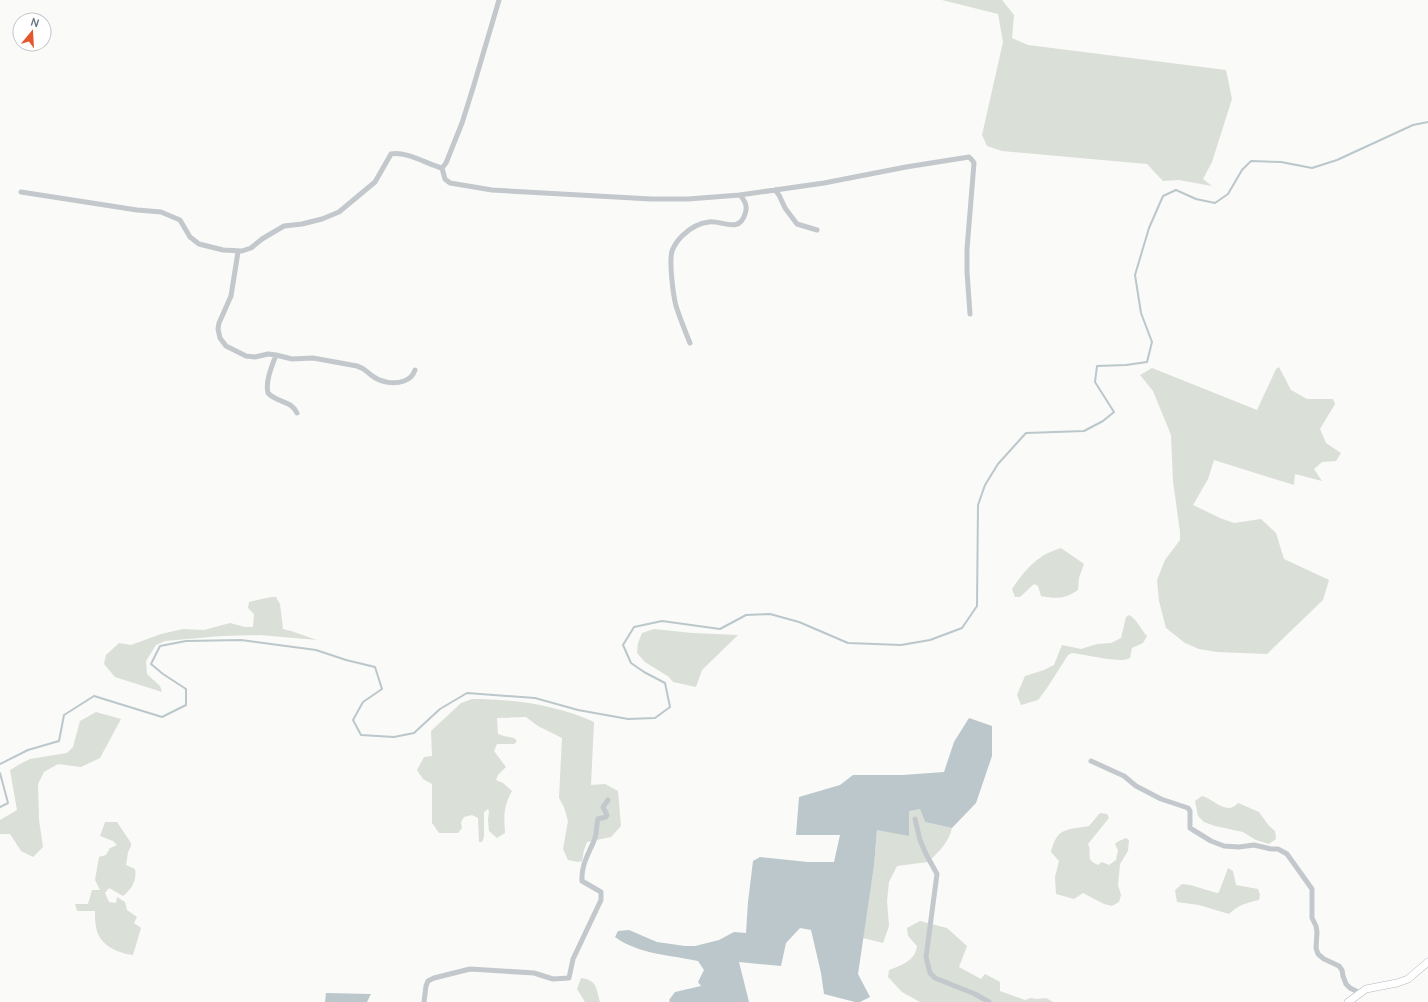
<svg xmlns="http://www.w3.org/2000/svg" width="1428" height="1002" viewBox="0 0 1428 1002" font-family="Manrope,sans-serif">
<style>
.green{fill:#dadfd7}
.water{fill:#bbc7cb}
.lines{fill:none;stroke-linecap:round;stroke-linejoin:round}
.stream{stroke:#bbc7cb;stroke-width:2}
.secondary-casing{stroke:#b3babf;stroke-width:8}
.street{stroke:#c3c8cc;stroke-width:5}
.secondary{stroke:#fff;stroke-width:7}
</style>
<rect width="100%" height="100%" fill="#fafaf8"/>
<!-- green -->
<path class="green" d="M942,0H1002L1014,15L1012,38L1028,45L1226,70L1232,99L1212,162L1203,179L1212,186L1179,180L1163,181L1147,164L1002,151L987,146L982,135L1003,42L998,14Z
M1279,367L1291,390L1307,399H1333L1335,404L1320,429L1326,443L1341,453L1336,461L1322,462L1314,469L1322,481L1295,474L1294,485L1214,460L1208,479L1193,505L1220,518L1234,523L1261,519L1276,533L1284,559L1329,580L1323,600L1267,654L1217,652L1199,649L1185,643L1166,628L1159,601L1157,580L1165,560L1180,540V532L1173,481L1171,435L1153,391L1140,375L1152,368L1257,410L1276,369Z
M1061,548L1084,564L1079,578L1078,590C1065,599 1057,599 1041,596L1038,586L1034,584L1020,597H1015L1012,589C1026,569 1037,555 1061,548Z
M271,597H276L280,604L283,629L291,631L317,640L260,635L221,636L165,641L156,645L146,661L147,674L160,686L162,692L115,677L104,664L106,655L119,643L131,645L161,634L183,629L204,630L230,623L245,627H253L254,614L248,608L249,602Z
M1129,615C1137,619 1140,629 1147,636L1143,643L1132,648L1130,658C1121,664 1085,654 1072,653L1068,655L1047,688L1038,700L1021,705L1017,695L1025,676L1044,670L1054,665L1062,645L1081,649L1097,644L1111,643L1121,638L1126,617Z
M654,629L692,633L738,635L702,670L696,687L673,682L669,677L645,662L637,653L638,643L642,633Z
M472,699C514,699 556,705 594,722L591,785L605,784L618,791L621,826L611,837L587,842L584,850L582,861L578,862L568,860L563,849L568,821L564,807L559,798L562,738L538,726L526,717L497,718L498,734L504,736L514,738L517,741L514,744H497L494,751L506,767L498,775L496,780L503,783L512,791C503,807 504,816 505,833L497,838L489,831L488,820L489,811L488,809L484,812V837L482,842H479L478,818L472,815L464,817L461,822L462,828L458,833H439L432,823V784L423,779L417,770L424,757L432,756L431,731L461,703Z
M96,712L121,719L100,758L81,767L58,764L44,772L38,784L39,820L43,847L33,857L21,851L10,834H0V820L17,810L10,770L20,764L30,759L67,753L73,747L80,721Z
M1202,796C1215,800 1227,816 1238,803L1259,812L1269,826L1275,831L1276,839L1269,844L1256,840L1243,832L1215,826L1204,822L1198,816L1195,801Z
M920,809L925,822L952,828C949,842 938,853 928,862L897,866L889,882L887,901L889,926L883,943L863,938L874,866L877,830L909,810Z
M1100,813L1107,814L1109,818L1088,844C1093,855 1084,859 1098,865L1102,862L1109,865L1116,860L1118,850L1115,844L1117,842L1126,838L1129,840L1128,851L1120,864L1118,885L1121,895L1119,902L1112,906L1104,904L1083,893L1074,899L1056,894L1055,877L1059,861L1051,852C1057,827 1067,830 1089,826Z
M105,822H117L131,843V846L128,852L126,865L135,869C137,880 132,889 123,896L109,888L105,893L109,902L116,903L117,897L125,902L127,910L137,917L134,923L141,928L133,955C117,953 99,945 96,927C95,922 95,917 95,911H77L75,904H88L92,890H100L95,880L99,857L106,855L110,848L117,845L113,841L100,836Z
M1228,868L1233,871L1236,885L1258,889L1260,895L1259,900C1246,903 1238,905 1229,914L1199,905L1177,902L1175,890L1182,884L1190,885L1217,893L1219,892Z
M920,921L947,928L967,946L959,967L981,979L985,974L1000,982V991L1025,1000L1031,998L1037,999L1046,998L1053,1002H920L902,992L888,977L889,970C902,965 915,961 917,946L908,936L907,928Z
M581,978C597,980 596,988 600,1002H585L577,989Z"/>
<!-- water -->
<path class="water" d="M969,718L992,726V756L976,803L952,828L925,822L920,809L909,811V836L877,830L874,866L858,974L870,997L860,1002H855L824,994L821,973L811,930L800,928L786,943L781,966L739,962L749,1002H670L669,1000L675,992L701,986L698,982L704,970L698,961C670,955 638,954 615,937L618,931L629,930L657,942L685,946H695L719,940L734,932L746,933L748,902L753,861L760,857L808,862H834L840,835H796L799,797L840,785L853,775H903L944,772L954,742Z
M326,993L371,994L367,1002H325Z"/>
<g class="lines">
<!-- stream -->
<path class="stream" d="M0,764L28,750L59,741L64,715L94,696L162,717L186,705V689L163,674L151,664L160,646L186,641L241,640L316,650L346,660L375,667L382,689L363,702L353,720L361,735L394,737L414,733L440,709L467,693L535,698L578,710L628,719L655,718L670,707L665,683L644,672L631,663L623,645L634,627L662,621L720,629L746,615L770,614L799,622L848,643L901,645L930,640L962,628L977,606L978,505L985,485L998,464L1026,433L1084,431L1103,421L1114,412L1095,382L1097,366L1126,365L1147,362L1152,342L1141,313L1135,275L1149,228L1163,196L1176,190L1196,199L1215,203L1228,194L1242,170L1251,161L1281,162L1312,168L1337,160L1413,125L1428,122
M0,773L8,803L0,807"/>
<!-- secondary casing -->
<g class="secondary-casing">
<path id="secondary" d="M1348,1002L1366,989L1397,983L1408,979L1428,962"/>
</g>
<!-- street -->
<path class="street" d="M442,168L446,163L462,123L473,88L499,0
M775,190L779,195L785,208L797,224L817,230
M21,192L137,210L161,212L180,220L190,237L199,244L223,250L242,251L251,248L262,239L284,226L302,224L322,219L339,212L375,182L391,154C406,151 427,164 442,168L445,179L450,183L492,190L651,199H688L740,195L824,183L906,167L969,157L972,160L974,163L967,249V272L970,314
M238,252L231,296L219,323L218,329L220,338L226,346L246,356L255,357L268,354L276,355L292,359L313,358L357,366C364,368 366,371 371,375C380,382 393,385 404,381C410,379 413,376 415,370
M690,343C685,331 680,318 676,306C673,294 669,262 672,251C674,246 678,240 682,236C689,229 699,223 709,222C722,220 739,234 745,214C748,206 745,201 740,195
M276,355C272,366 265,382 268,393C277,403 291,400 297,413
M1091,761L1124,776L1136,786L1161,799L1188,808L1190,811V828L1211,841L1224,846L1239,847L1254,845L1271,849H1278L1287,854L1312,889V918L1316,926L1317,932L1316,948L1318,954L1324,959L1339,966L1342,970L1343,976L1346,984L1350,988L1360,993
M915,819L920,840L926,854L937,874L926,957L930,973L935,978L975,994L989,1002
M424,1002L426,986L428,981L434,978L470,969L534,973L553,979L569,978L573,959L601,900V892L582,881C581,864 589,854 595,838C597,832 596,826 598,819L606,817L607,815L603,807L608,800"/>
<!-- secondary -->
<use href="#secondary" class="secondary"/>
</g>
<!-- north arrow -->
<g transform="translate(32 32) rotate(18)"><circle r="19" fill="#ffffff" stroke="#c1c8cd"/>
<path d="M0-3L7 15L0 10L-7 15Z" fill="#e4572e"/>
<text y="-6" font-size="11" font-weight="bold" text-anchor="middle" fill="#657683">N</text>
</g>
</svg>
